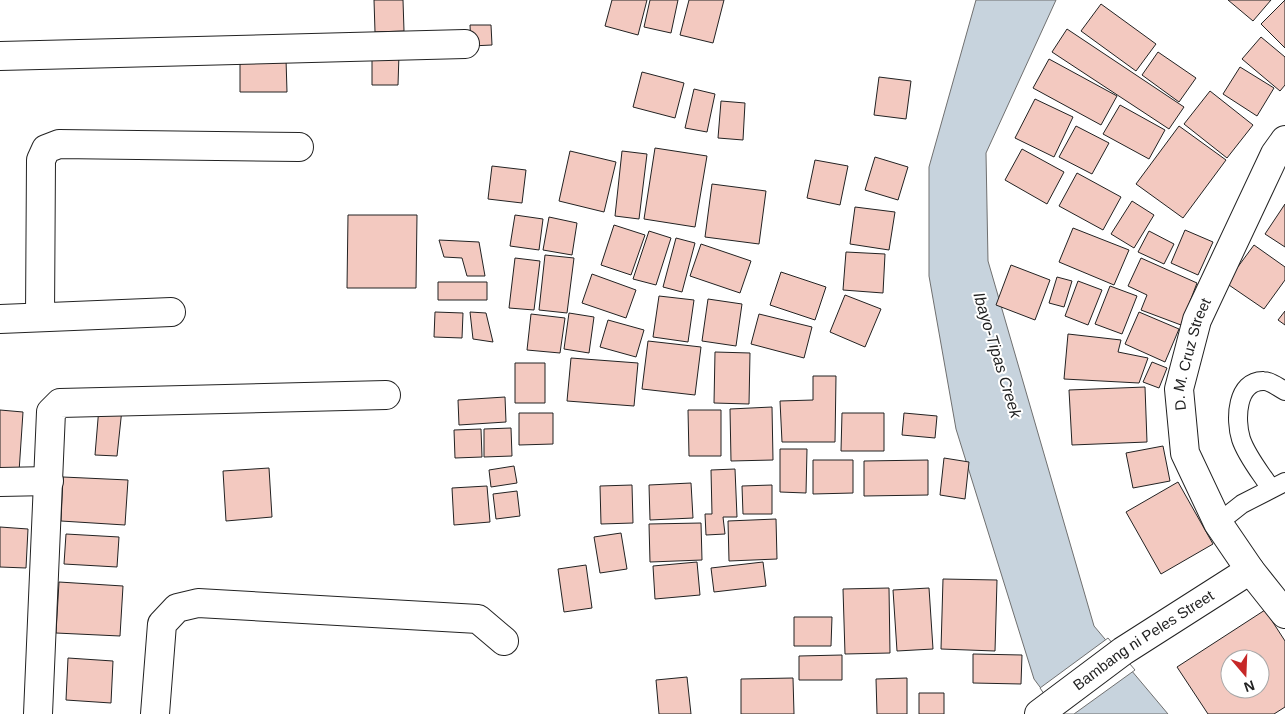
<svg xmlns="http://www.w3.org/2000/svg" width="1285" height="714" viewBox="0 0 1285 714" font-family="Arial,sans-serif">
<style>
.water{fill:#c7d3dd;stroke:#6f6f6f}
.pier{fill:#fff;stroke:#6f6f6f}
.building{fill:#f3c9c0;stroke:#222;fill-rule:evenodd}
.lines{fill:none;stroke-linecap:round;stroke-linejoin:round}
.service-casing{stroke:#222;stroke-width:20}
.minor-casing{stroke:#222;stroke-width:30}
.tertiary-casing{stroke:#222;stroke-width:30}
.service{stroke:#fff;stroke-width:18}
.minor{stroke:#fff;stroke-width:28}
.tertiary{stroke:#fff;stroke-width:28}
.labels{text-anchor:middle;stroke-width:4;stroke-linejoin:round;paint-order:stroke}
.street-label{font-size:15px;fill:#222;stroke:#fff}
.water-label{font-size:16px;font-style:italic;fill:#222;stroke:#fff}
</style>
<rect width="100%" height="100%" fill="#fff"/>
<!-- water -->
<path class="water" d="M976,0H1056L986,153L988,261L1094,626L1168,714H1060L1034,679L956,429L929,276V167Z"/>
<!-- pier -->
<path class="pier" d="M1108,638L1135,670L1074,714H1058L1040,688Z"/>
<!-- building -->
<path class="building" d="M374,0H403L404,31L375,32Z
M612,0H647L638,35L605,26Z
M650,0H678L671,33L644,27Z
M689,0H724L713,43L680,35Z
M1228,0H1271L1253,21Z
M1285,0V48L1261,24Z
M1101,4L1156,44L1136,71L1081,31Z
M470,25H491L492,45L471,46Z
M1067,29L1184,107L1169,129L1052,52Z
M1261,37L1285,57V85L1280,91L1242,59Z
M1158,52L1196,78L1179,102L1142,75Z
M399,54L398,85H372V55Z
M286,59L287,92H240V60Z
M1049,59L1117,96L1101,125L1033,88Z
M1240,67L1274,88L1257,116L1223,94Z
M642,72L684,83L675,118L633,107Z
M879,77L911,81L906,119L874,115Z
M694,89L715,94L707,132L685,128Z
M1210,91L1253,125L1227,158L1184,124Z
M1035,99L1073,117L1054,157L1015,138Z
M721,101L745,103L743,140L718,138Z
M1120,105L1165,130L1149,159L1103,134Z
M1076,126L1109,143L1092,174L1059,157Z
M1179,126L1226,160L1183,218L1136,184Z
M655,148L707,156L695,227L644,219Z
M1022,149L1064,172L1047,204L1005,180Z
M570,151L616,162L604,212L559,201Z
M622,151L647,154L639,219L615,216Z
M875,157L908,167L898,200L865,190Z
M815,160L848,166L840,205L807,198Z
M492,166L526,170L522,203L488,199Z
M1077,173L1121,197L1103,230L1059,206Z
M712,184L766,191L759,244L705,237Z
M1132,201L1154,215L1134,248L1111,234Z
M1285,204V247L1265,234Z
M855,207L895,212L889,250L850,244Z
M348,215H417L416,288H347Z
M515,215L543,219L539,250L510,246Z
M549,217L577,223L572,255L543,250Z
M614,225L645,235L631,275L601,265Z
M1073,228L1129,250L1114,285L1059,262Z
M1185,230L1213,242L1198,275L1171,263Z
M649,231L671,238L656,285L633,279Z
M1149,231L1174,244L1164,264L1138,252Z
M676,238L695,243L682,292L663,287Z
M439,240L479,242L485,276H467L462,258L444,257Z
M701,244L751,261L740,293L690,276Z
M1254,245L1285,267V280L1264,309L1226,283Z
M846,252L885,254L883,293L843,290Z
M545,255L574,258L567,313L539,310Z
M515,258L540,261L534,310L509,308Z
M1141,258L1197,283L1181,325L1141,310L1147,295L1128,286Z
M1011,265L1050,280L1035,320L996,305Z
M781,272L826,287L815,320L770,305Z
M592,274L636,290L626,318L582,303Z
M1057,277L1072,281L1064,307L1049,303Z
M1078,281L1102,290L1088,325L1065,316Z
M438,282H487V300H438Z
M1110,286L1137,296L1122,334L1095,324Z
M845,295L881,309L865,347L830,332Z
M659,296L694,300L688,342L653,337Z
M708,299L742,304L736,346L702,341Z
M1285,311V325L1278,320Z
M435,312L463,313L462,338L434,337Z
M470,312L486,313L493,342L473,339Z
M1139,312L1179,329L1165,362L1125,344Z
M569,313L594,317L589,353L564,349Z
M531,314L565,318L560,353L527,350Z
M759,314L812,327L804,358L751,344Z
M608,320L644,330L636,357L600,347Z
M1068,334L1121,340L1118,352L1148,358L1139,383L1064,379Z
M648,341L701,347L695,395L642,389Z
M715,352L750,353L749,404L714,403Z
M571,358L638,363L634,406L567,401Z
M1152,362L1167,368L1159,388L1143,382Z
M515,363H545V403H515Z
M813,376H836L835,442H782L780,401L813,400Z
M1145,387L1147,442L1072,445L1069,390Z
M505,397L506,422L459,425L458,400Z
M99,407L122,409L117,456L95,455Z
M772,407L773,460L731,461L730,409Z
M0,410L23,412L19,472L0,471Z
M688,410H721V456H689Z
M519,413H553V444L519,445Z
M842,413H884V451H841Z
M904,413L937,416L935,438L902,435Z
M511,428L512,456L484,457V429Z
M481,429L482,457L455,458L454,430Z
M1163,446L1170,481L1133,488L1126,453Z
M780,449H807L806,493L780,492Z
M944,458L969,462L965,499L940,495Z
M813,460H853V493L813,494Z
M928,460V495L864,496V461Z
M514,466L517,483L491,487L489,470Z
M269,468L272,517L226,521L223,471Z
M735,469L737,517H723L725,534L706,535L705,514H712L711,470Z
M63,477L128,480L125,525L61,521Z
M1178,482L1213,544L1161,574L1126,512Z
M691,483L693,518L650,520L649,485Z
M632,485L633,523L601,524L600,486Z
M772,485V514H743L742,486Z
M487,486L490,522L454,525L452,488Z
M517,491L520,516L496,519L493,494Z
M776,519L777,559L729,561L728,521Z
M701,523L702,560L650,562L649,524Z
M0,527L28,529L26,568L0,567Z
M621,533L627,569L600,573L594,537Z
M66,534L119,537L117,567L64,564Z
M697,562L700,595L655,599L653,566Z
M763,562L766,586L714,592L711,568Z
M586,565L592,608L564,612L558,569Z
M943,579L997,580L995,651L941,649Z
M59,582L123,586L120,636L56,633Z
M889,588L890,653L845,654L843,589Z
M929,588L933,649L897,651L893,590Z
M1265,610L1285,641V707L1274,714H1208L1177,667ZM1230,659H1260V689H1230Z
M794,617H832L831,646H794Z
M973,654L1022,655L1021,684L973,683Z
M842,655V680H799V656Z
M68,658L113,661L111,703L66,700Z
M687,677L691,714H659L656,680Z
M793,678L794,714H741V679Z
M907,678V714H877L876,679Z
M919,693H944V714H919Z"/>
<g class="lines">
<!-- service casing -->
<g class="service-casing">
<path id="service" d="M1271,489C1261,473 1247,457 1241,439C1235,420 1236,380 1264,381C1271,381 1279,388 1285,391
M1218,523L1242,504L1285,482"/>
</g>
<!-- minor casing -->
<g class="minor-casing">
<g id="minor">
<path d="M0,56L465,44"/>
<path d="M40,317L41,160L46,149L59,144L299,147"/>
<path d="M0,319L171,312"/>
<path d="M0,482L49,481"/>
<path id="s1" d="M1250,570L1218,523L1185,453L1179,389L1197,320L1275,154L1285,140"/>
<path d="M38,714L51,412L60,403L386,395"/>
<path d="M155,714L162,624L177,608L198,603L478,619L504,641"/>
</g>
</g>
<!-- tertiary casing -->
<g class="tertiary-casing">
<g id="tertiary">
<path id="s2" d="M1039,714L1123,651L1250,570L1285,614"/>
</g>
</g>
<!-- service -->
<use href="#service" class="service"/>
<!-- minor -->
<use href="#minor" class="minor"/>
<!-- tertiary -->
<use href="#tertiary" class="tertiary"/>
</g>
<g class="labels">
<!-- street labels -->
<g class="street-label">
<text dy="5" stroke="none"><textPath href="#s1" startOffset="235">D. M. Cruz Street</textPath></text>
<text dy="5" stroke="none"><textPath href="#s2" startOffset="128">Bambang ni Peles Street</textPath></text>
</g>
<!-- water labels -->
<g class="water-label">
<text transform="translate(998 355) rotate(73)" y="6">Ibayo-Tipas Creek</text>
</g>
</g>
<!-- north arrow -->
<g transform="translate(1245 674) rotate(161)"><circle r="24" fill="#ffffff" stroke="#a7a7a7"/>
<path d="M0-4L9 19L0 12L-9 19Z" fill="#c62828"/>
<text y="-8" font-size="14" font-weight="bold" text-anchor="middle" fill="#222222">N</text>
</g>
</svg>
